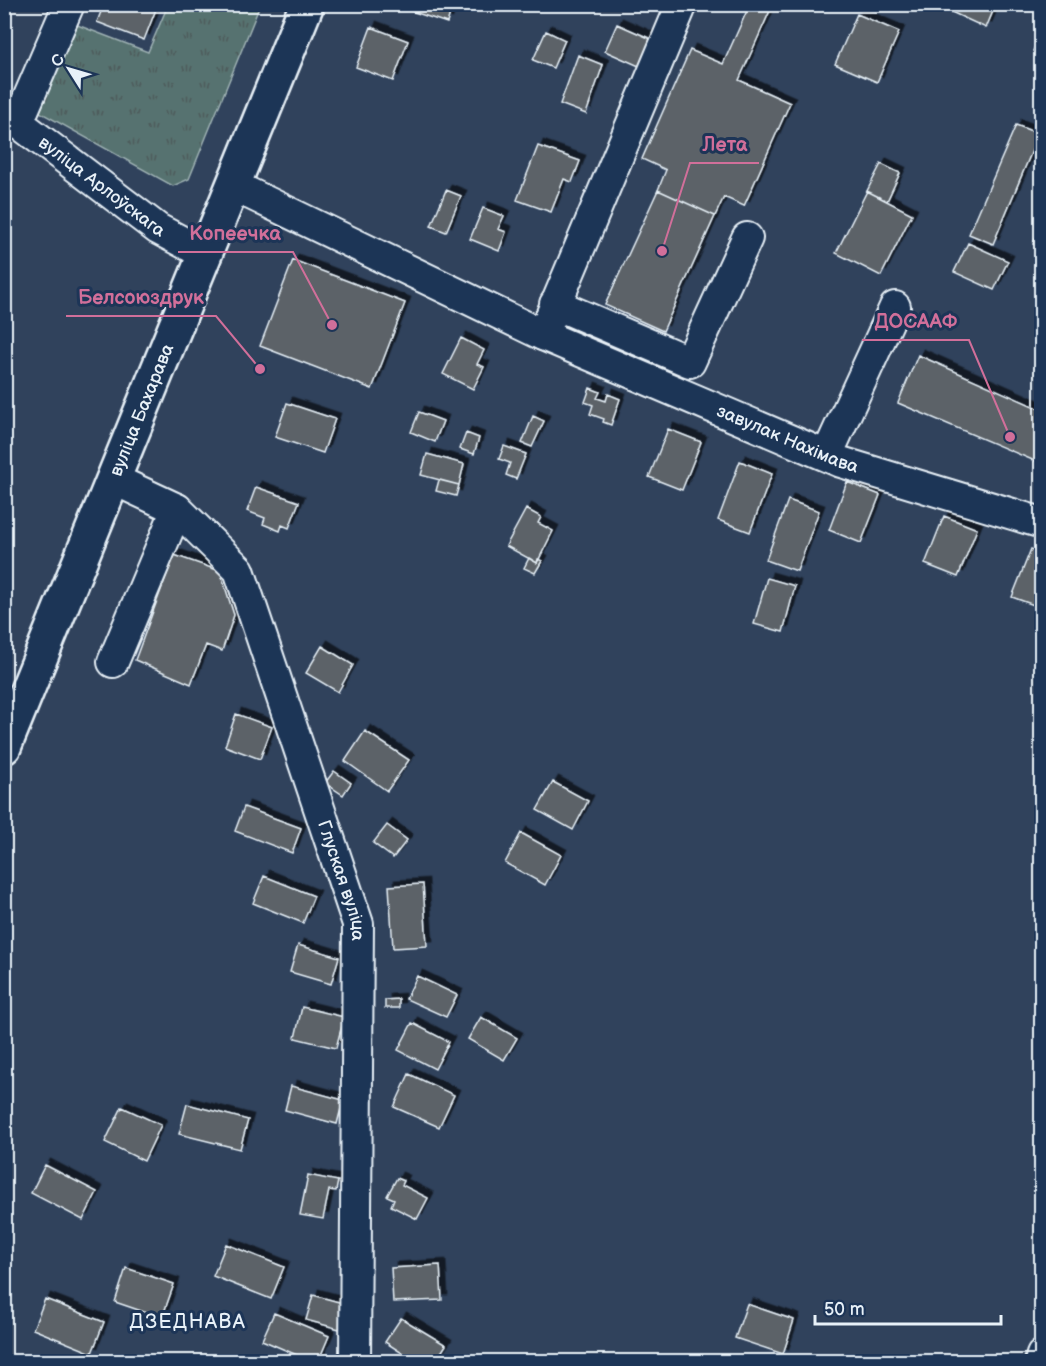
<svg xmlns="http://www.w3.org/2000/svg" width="1046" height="1366" viewBox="0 0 1046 1366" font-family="'Balsamiq Sans',sans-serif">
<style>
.grass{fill:url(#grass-tufts);stroke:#9fb2b4;stroke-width:1.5}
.building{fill:#5b6267;stroke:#e8f1f8;stroke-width:1.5;filter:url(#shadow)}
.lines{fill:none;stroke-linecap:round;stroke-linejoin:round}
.minor-casing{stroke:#e8f1f8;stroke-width:34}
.major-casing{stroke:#e8f1f8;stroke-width:38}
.minor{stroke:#1d3557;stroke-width:30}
.major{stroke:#1d3557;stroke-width:33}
.labels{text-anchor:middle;stroke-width:6;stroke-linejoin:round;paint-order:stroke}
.street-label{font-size:18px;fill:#e8f1f8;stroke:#1d3557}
.neighbourhood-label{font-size:20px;letter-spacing:1.5px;fill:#e8f1f8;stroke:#1d3557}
.leader{fill:none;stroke:#d16f9a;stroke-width:2}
.callout-dot{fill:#d16f9a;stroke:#1d3557;stroke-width:2}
.callout-label{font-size:20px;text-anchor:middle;font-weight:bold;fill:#d16f9a;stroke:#1d3557;stroke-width:6;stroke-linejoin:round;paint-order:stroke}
</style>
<defs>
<pattern id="grass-tufts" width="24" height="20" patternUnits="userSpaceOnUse" patternTransform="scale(1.5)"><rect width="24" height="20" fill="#56726f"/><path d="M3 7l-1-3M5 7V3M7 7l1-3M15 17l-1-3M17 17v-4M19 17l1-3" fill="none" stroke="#4d5b5b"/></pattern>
<filter id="shadow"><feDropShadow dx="5.5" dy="-5.5" stdDeviation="0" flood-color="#0009"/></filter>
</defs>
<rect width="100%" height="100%" fill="#30425c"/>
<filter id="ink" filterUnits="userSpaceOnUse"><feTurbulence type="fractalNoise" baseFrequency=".0167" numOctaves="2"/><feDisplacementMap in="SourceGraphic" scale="12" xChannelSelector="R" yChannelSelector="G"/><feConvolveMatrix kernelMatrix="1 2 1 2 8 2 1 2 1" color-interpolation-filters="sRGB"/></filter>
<g filter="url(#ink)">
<!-- grass -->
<path class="grass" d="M168,5H260L189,179L173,186L36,110L72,23L148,52Z"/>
<!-- building -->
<path class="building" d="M104,4H158L144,40L97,22Z
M400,4H453L447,23L399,7Z
M750,4H773L739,80L790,103L744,206L724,197L715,216L658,190L666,170L642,159L690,50L723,64Z
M934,4H996L986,28Z
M857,14L899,32L877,82L835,64Z
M617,24L651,39L639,66L605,51Z
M371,27L408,41L393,81L356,67Z
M1042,30V54L1033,51Z
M546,31L565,40L553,68L533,60Z
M578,55L603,65L586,114L560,104Z
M1016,125L1039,134L993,244L969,234Z
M538,146L580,161L572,182L564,179L551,212L517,200Z
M881,164L900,173L887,201L867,191Z
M446,190L461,196L446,232L431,226Z
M658,190L715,216L663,331L605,305Z
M867,191L912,214L881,276L836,253Z
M483,208L504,216L498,229L506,232L499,251L470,239Z
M1042,224V247L1033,244Z
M968,243L1008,261L994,290L954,272Z
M293,260L405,303L372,389L260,346Z
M461,338L484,350L477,364L484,367L473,389L443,374Z
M918,355L1042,410V464L898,403Z
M590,388L600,392L597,398L606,401L608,394L620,399L611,425L603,422L604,419L590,414L593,405L585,402Z
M287,403L335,419L323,453L275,437Z
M419,412L443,421L435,442L411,432Z
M533,416L544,421L532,447L522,443Z
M668,429L701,442L682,490L649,477Z
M466,433L479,438L474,454L460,449Z
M504,446L526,454L516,479L506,475L510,463L499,459Z
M427,454L464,464L459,485L421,475Z
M740,461L772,474L750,532L718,520Z
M439,480L459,485L456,496L436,491Z
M847,482L880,495L861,543L829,530Z
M256,487L299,502L289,528L282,525L280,531L263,524L265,518L247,511Z
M788,500L819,511L797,571L766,560Z
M526,509L541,517L538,523L553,531L537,563L506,546Z
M944,516L977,529L958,577L925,564Z
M1031,549L1042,553V608L1012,597Z
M174,555L220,571L234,615L222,651L206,645L191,684L135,660Z
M529,558L537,563L538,559L542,561L535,573L524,568Z
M767,578L795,586L783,632L754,624Z
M322,646L353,665L338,692L306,673Z
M236,714L272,727L260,759L225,746Z
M365,731L409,760L387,791L345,761Z
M334,771L351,783L343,795L325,783Z
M553,782L588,801L573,830L537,810Z
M244,807L301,828L292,853L235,831Z
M387,825L407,840L393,858L373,843Z
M521,833L561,855L545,885L505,863Z
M264,876L314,896L303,923L253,903Z
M423,884L427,946L393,948L389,886Z
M298,945L339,957L331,984L290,972Z
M417,976L457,995L446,1017L406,999Z
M399,999V1008H385V1000Z
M302,1007L344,1017L336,1048L295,1038Z
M481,1017L517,1038L504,1060L468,1039Z
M412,1023L449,1042L435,1069L398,1050Z
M409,1074L454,1095L439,1127L394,1107Z
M291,1086L343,1100L337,1124L285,1110Z
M187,1104L248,1120L240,1149L179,1134Z
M122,1107L161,1125L144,1161L105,1142Z
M45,1165L97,1192L83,1220L31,1193Z
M308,1175L338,1181L336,1191L329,1190L323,1219L300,1215Z
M397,1178L404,1181L402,1185L428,1198L417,1219L391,1206L394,1199L387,1196Z
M226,1244L284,1267L271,1299L213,1276Z
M440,1265L442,1300L393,1302L391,1268Z
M126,1268L174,1284L162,1318L115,1302Z
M313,1295L350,1305L343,1330L306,1320Z
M45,1299L104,1322L92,1353L33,1329Z
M747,1304L794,1320L783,1354L735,1338Z
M274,1313L329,1336L318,1362H313L262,1340Z
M401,1318L446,1345L435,1362H416L385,1342Z"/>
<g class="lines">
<!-- minor casing -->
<g class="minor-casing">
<g id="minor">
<path id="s1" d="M4,112L158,229L205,254"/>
<path d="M18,122L69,4"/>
<path id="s2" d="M234,186L543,335L841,462L1042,523"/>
<path d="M555,304L690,362L747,238"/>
<path d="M543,335L682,4"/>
<path d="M827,455L895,307"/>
<path id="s3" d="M115,480L177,509L239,570L358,924L355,1362"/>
<path d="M113,662L177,509"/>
<path d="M1040,1362L1042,1355"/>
</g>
</g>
<!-- major casing -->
<g class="major-casing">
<g id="major">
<path id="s4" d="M4,747L307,4"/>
</g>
</g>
<!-- minor -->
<use href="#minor" class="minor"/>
<!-- major -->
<use href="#major" class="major"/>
</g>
</g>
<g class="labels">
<!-- street labels -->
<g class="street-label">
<text dy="6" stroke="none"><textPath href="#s1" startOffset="123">вуліца Арлоўскага</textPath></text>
<text dy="6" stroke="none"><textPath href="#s4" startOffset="364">вуліца Бахарава</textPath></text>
<text dy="6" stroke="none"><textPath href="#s2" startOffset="609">завулак Нахімава</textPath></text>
<text dy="6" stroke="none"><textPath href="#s3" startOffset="483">Глуская вуліца</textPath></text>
</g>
<!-- neighbourhood labels -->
<g class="neighbourhood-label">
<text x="188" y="1328">ДЗЕДНАВА</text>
</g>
</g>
<!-- callouts -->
<path class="leader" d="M662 251L690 163H759M332 325L293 252H178M260 369L216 316H66M1010 437L969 340H862"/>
<g class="callout-dot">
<circle cx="662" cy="251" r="6"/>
<circle cx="332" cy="325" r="6"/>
<circle cx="260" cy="369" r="6"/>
<circle cx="1010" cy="437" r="6"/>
</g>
<g class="callout-label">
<text x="725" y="151">Лета</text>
<text x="235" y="240">Копеечка</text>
<text x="141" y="304">Белсоюздрук</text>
<text x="916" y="328">ДОСААФ</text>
</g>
<!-- margin -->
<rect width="1046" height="1366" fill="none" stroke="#1d3557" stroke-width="24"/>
<rect x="12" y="12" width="1022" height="1342" fill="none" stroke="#e8f1f8" stroke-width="2" filter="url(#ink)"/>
<!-- north arrow -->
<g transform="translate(69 69) rotate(307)" stroke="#1d3557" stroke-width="4.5" paint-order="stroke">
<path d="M0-4.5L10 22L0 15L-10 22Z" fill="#e8f1f8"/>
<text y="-9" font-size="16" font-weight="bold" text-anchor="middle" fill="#e8f1f8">С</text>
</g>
<!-- scale -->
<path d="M815 1315v9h186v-9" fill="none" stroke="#e8f1f8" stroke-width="3"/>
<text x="824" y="1315" font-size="18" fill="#e8f1f8" stroke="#1d3557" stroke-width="4.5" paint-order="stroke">50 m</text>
</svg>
